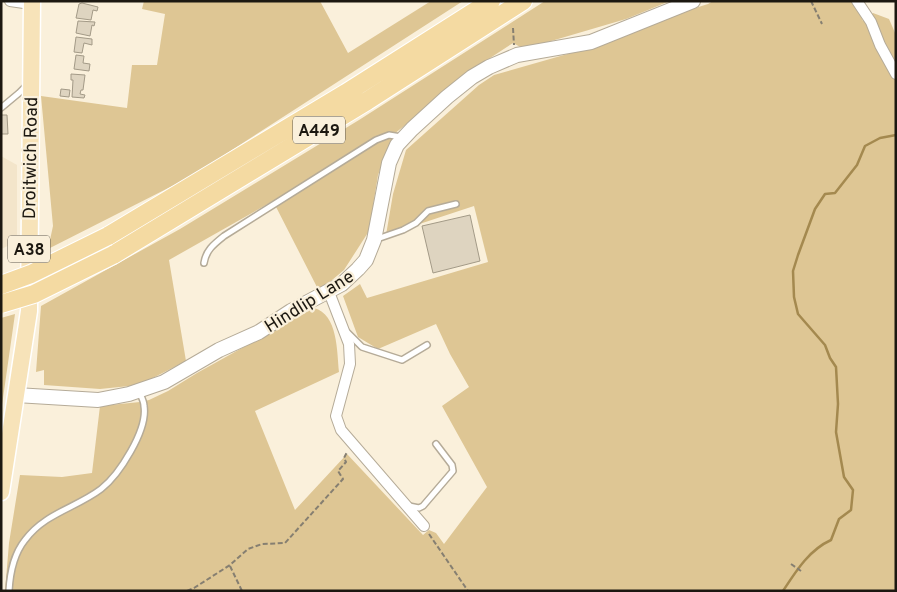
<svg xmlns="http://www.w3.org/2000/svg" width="897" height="592" viewBox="0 0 897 592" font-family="Overpass,sans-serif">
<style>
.built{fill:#f3e5ca}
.green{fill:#dec694}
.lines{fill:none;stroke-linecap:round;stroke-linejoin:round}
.stream{stroke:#a4894f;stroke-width:2.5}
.building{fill:#ded4c0;stroke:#a39a87}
.service-casing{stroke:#b5ab98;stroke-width:8}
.minor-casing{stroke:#b5ab98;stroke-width:12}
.tertiary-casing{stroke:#b5ab98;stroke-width:16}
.primary-casing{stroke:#fff;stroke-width:19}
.trunk-casing{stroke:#fff;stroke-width:20}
.path{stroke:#867f71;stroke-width:2;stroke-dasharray:5 2.5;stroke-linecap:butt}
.service{stroke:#fff;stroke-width:5}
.minor{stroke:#fff;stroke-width:10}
.tertiary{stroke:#fff;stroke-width:14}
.primary{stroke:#f7e3b9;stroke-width:16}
.trunk{stroke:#f4daa2;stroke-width:18}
.trunk-bridge-casing{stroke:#fff;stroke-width:20;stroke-linecap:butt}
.trunk-bridge{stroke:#f4daa2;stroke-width:18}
.labels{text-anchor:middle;stroke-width:4.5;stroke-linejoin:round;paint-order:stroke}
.shield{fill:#faf0db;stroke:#5f594e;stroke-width:1}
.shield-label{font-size:16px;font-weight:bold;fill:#1c1811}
.street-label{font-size:18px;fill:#1c1811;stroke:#faf0db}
</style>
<rect width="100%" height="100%" fill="#faf0db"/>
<!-- built -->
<path class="built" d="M1,156L17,165V242L1,249Z"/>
<!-- green -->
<path class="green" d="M144,1H320L348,53L431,1H463L190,177L48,249L53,226L41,96L127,108L132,65H157L165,14L142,9Z
M545,1H670L626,19L524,49L513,43L487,60L394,134L378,175L369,231L344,270L319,291L273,201L169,260L186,361L139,385L100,389L44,385V370L36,372L41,306L180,229L359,120Z
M713,1H851L858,10L863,21L873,13L889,19L896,35V591H5L9,543L20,475L62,477L92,473L100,406L140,402L149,400L168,391L197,373L314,308C338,314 337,352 339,372L255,411L295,510L347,454L423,535L429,530L436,533L444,544L487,487L442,406L469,387L450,354L436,324L378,349L358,337L343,296L360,284L367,298L488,262L474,206L386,235L393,194L406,150L479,85L494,75L585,49L638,26L708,4Z
M15,314L1,412V318Z"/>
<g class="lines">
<!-- stream -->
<path class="stream" d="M783,591C796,571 809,550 831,540L839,519L851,510L853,490L844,477L836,432L838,404L836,367L830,358L825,345L798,314L794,297L793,271L798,255L815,209L825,194L835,193L857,165L865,146L880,138L896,135"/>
</g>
<!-- building -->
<path class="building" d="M82,3L98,7L97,11L93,10L91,20L76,18L79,4Z
M78,21L95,22L94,26L92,25L90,36L76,33Z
M76,37L92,39V45L84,43L82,53L74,52Z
M76,55L84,56L83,63L90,64L89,71L74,69Z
M71,74L85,75L83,90H81L80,94L85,95L84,98L72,97L73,80H71Z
M61,89L70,90L69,97L60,96Z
M1,115H7L8,134H1Z
M470,215L480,261L433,273L422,226Z"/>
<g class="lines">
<!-- service casing -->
<g class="service-casing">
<path id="service" d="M1,108L19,93L27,85
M377,239L403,230L416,223L428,211L456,204
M204,263C206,250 214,244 224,236L376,140L389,135L401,137
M347,332L362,347L402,360L427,345
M409,506L419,508L423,506L453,471L452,465L436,444
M9,591C10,573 13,555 25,540C45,513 76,508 101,489C119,475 148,430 144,406C144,401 141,396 139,392"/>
</g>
<!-- minor casing -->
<g class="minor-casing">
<path id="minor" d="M10,1L31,4
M857,1L871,22L880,45L896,74
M329,292L349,344L350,364L336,416L341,430L424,526"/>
</g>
<!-- tertiary casing -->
<g class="tertiary-casing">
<path id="tertiary" d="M16,395L98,400L129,394L164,382L219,350L259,332L291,311L342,284L358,269L366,260L374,240L389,163L397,145L412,129L447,97L472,77L489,67L517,55L591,42L693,1"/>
</g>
<!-- primary casing -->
<g class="primary-casing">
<path id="primary" d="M1,492L29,311L32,1"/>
</g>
<!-- trunk casing -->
<g class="trunk-casing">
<path id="trunk" d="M108,236L346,93L491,1
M113,255L367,101L523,1"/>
</g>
<!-- path -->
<path class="path" d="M811,1L822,24
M513,28L514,45
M429,534L468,591
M791,564L801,571
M230,566L242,591
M187,591L194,588L230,565L248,549L262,544L285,543L343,479L338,471L346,462L344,458L347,452"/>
<!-- service -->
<use href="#service" class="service"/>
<!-- minor -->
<use href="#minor" class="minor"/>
<!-- tertiary -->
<use href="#tertiary" class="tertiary"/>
<!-- primary -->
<use href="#primary" class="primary"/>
<!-- trunk -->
<use href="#trunk" class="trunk"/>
<!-- trunk-bridge casing -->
<g class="trunk-bridge-casing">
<path id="trunk-bridge" d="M1,285L31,274L108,236
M1,304L34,294L113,255"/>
</g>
<!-- trunk-bridge -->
<use href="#trunk-bridge" class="trunk-bridge"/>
</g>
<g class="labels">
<!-- shield labels -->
<g class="shield">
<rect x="293" y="116.5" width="52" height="27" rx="4"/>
<rect x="8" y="235.5" width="42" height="27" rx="4"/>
</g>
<g class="shield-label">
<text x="319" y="136">A449</text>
<text x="29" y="255">A38</text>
</g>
<!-- street labels -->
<g class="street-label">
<text transform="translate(30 158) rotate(-89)" y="6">Droitwich Road</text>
<text transform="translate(309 301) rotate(-32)" y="6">Hindlip Lane</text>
</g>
</g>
<!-- border -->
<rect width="897" height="592" fill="none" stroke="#1c1811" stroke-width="5"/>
</svg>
